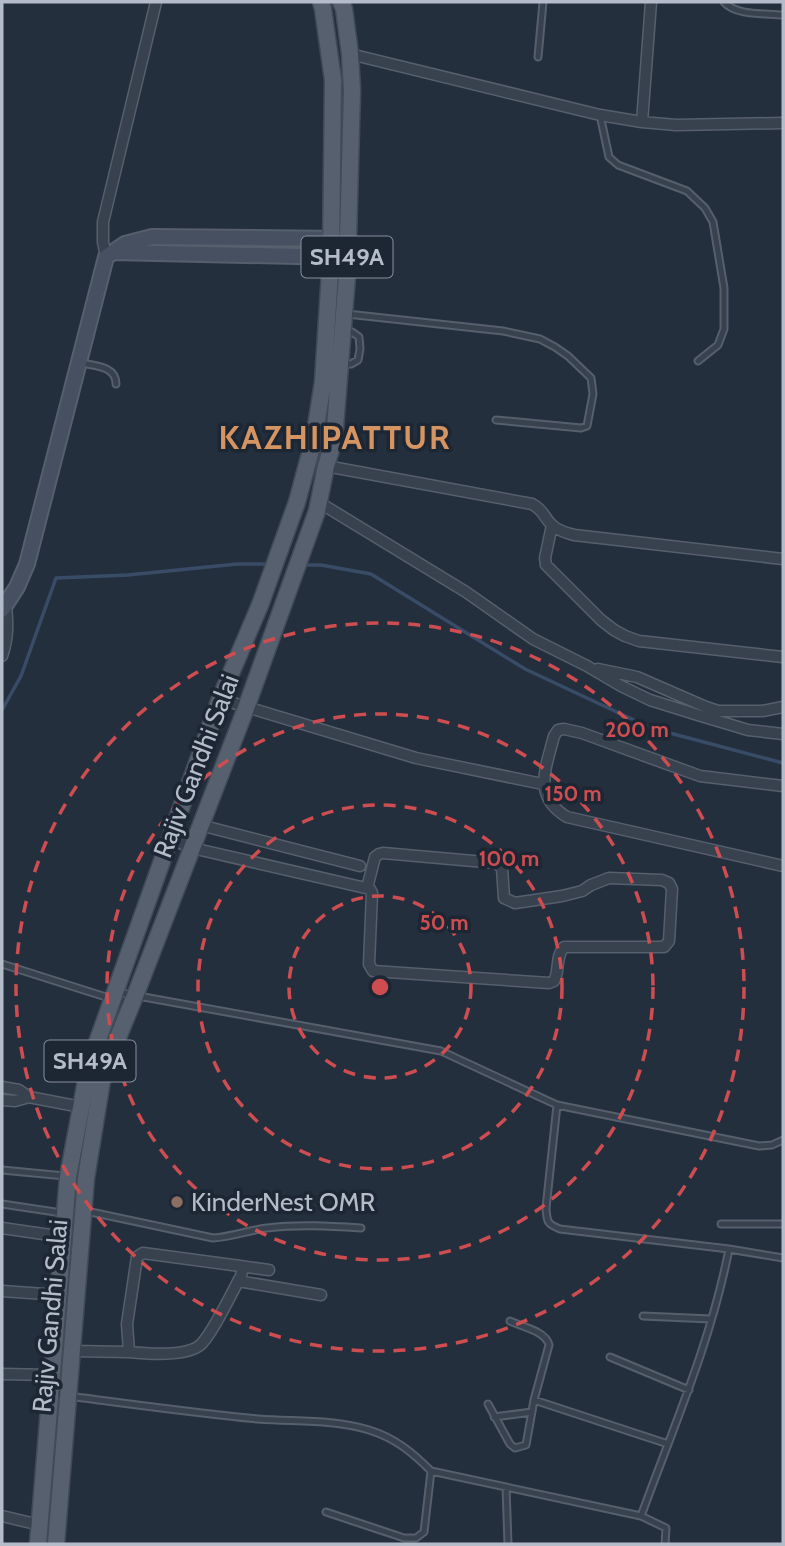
<svg xmlns="http://www.w3.org/2000/svg" width="785" height="1546" viewBox="0 0 785 1546" font-family="Cabin,sans-serif">
<style>
.lines{fill:none;stroke-linecap:round;stroke-linejoin:round}
.stream{stroke:#394c67;stroke-width:3.5}
.lane-casing{stroke:#565f6c;stroke-width:9}
.street-casing{stroke:#565f6c;stroke-width:13}
.secondary-casing{stroke:#565f6c;stroke-width:18}
.primary-casing{stroke:#414a57;stroke-width:19}
.lane{stroke:#38414e;stroke-width:5}
.street{stroke:#38414e;stroke-width:10}
.secondary{stroke:#465061;stroke-width:14}
.primary{stroke:#56606e;stroke-width:16}
.ring{fill:none;stroke:#ce4d50;stroke-width:3.5;stroke-dasharray:12 9}
.education-dot{fill:#8d6e63;stroke:#1d2633;stroke-width:2.5}
.labels{text-anchor:middle;stroke-width:7;stroke-linejoin:round;paint-order:stroke}
.shield{fill:#1d2633;stroke:#878f9c;stroke-width:2}
.shield-label{font-size:24px;font-weight:bold;fill:#b4bcc9}
.street-label{font-size:26px;fill:#b4bcc9;stroke:#1d2633}
.poi-label{font-size:26px;fill:#b4bcc9;stroke:#1d2633;text-anchor:start}
.district-label{font-size:33px;font-weight:bold;letter-spacing:2px;fill:#d59563;stroke:#1d2633}
.centre{fill:#ce4d50;stroke:#1d2633;stroke-width:3.5}
.ring-label{font-size:21px;text-anchor:middle;font-weight:bold;fill:#ce4d50;stroke:#1d2633;stroke-width:7;stroke-linejoin:round;paint-order:stroke}
</style>
<rect width="100%" height="100%" fill="#242f3e"/>
<g class="lines">
<!-- stream -->
<path class="stream" d="M303,565H321L371,574L525,669L651,728L783,763
M2,710L21,676L56,578L128,575L237,564H271"/>
<!-- lane casing -->
<g class="lane-casing">
<path id="lane" d="M724,2C736,16 765,13 783,15
M538,57L543,2
M600,115L609,157L618,165L687,191L705,208L713,222L724,288V329L718,345L698,361
M347,314L503,331L540,339L555,347L568,356L591,378L593,394L587,426L581,428L496,420
M81,363C95,366 116,366 116,384
M341,365L351,364L358,360L360,349L359,337L352,332L346,330
M2,964L109,998
M116,992L441,1051L557,1105L759,1146L772,1145L783,1140
M557,1105L546,1208C547,1222 547,1224 560,1229L729,1249C711,1342 673,1428 641,1516
M2,1170L65,1176
M2,1204L62,1213
M86,1211L213,1238C232,1237 249,1230 267,1228C299,1224 330,1226 361,1228
M721,1224H783
M729,1249L783,1258
M643,1316L711,1319
M610,1357L689,1390
M51,1392L68,1396C131,1404 195,1413 258,1419C295,1422 333,1419 369,1430C395,1438 412,1452 431,1471L641,1516L666,1528L665,1544
M534,1400L668,1444
M488,1404L510,1444L515,1448L526,1445L534,1400L549,1345C546,1331 522,1327 510,1321
M494,1417L532,1412
M506,1487L508,1544
M326,1512L404,1538H416L424,1532L431,1471"/>
</g>
<!-- street casing -->
<g class="street-casing">
<path id="street" d="M350,54L600,115L642,122L676,125L783,123
M642,122L651,2
M106,257L103,242V222L156,2
M326,466L532,504C545,511 543,517 552,525C558,531 567,533 574,535L783,559
M320,503L466,592L533,639L587,666L621,686L650,700L698,715L748,730L783,734
M552,525L545,558L546,565L601,620L614,630L625,636L639,641L783,657
M2,656C8,639 8,624 6,606
M598,669L637,677L706,707L718,711H762L783,707
M220,699L416,758L543,784
M783,786L700,776L582,733L564,729L558,730L554,736C546,768 532,796 567,817L783,866
M200,825L360,866
M171,839L192,848L370,889L372,893L369,964L373,971L549,983L554,981C560,970 555,957 564,947H664L669,941L672,889L669,883L662,880L609,878L591,885L582,891L562,896L515,903L504,898L502,868L496,863L383,853L379,854L375,857L367,888
M2,1087L19,1090L29,1097L81,1107
M2,1100L15,1101L29,1097
M2,1228L64,1237
M143,1253L240,1266L242,1271L241,1276C232,1292 211,1337 199,1346C183,1357 148,1354 129,1352L127,1324L137,1257Z
M240,1266L269,1270
M238,1281L321,1295
M2,1291L59,1295
M71,1351L129,1352
M2,1374L52,1375
M2,1516L40,1525"/>
</g>
<!-- secondary casing -->
<g class="secondary-casing">
<path id="secondary" d="M113,252L339,257
M2,610L17,587L27,564L106,257L125,244L152,237L342,239"/>
</g>
<!-- primary casing -->
<g class="primary-casing">
<path id="primary" d="M38,1544L68,1177L89,1065L220,699L260,605L297,502L314,439L323,382L331,257L333,80L323,9L321,2
M56,1544L86,1178L103,1074L135,996L246,708L317,511L326,466L334,440L347,276L352,90L350,54L344,9L341,2"/>
</g>
<!-- lane -->
<use href="#lane" class="lane"/>
<!-- street -->
<use href="#street" class="street"/>
<!-- secondary -->
<use href="#secondary" class="secondary"/>
<!-- primary -->
<use href="#primary" class="primary"/>
</g>
<!-- distance rings -->
<g class="ring">
<circle cx="380" cy="987" r="91"/>
<circle cx="380" cy="987" r="182"/>
<circle cx="380" cy="987" r="273"/>
<circle cx="380" cy="987" r="364"/>
</g>
<!-- markers -->
<circle class="education-dot" cx="177" cy="1202" r="7"/>
<g class="labels">
<!-- shield labels -->
<g class="shield">
<rect x="301.5" y="236.5" width="91" height="41" rx="5"/>
<rect x="44.5" y="1040.5" width="91" height="41" rx="5"/>
</g>
<g class="shield-label">
<text x="347" y="265">SH49A</text>
<text x="90" y="1069">SH49A</text>
</g>
<!-- street labels -->
<g class="street-label">
<text transform="translate(196 766) rotate(-69)" y="9">Rajiv Gandhi Salai</text>
<text transform="translate(50 1316) rotate(-85)" y="9">Rajiv Gandhi Salai</text>
</g>
<!-- poi labels -->
<g class="poi-label">
<text x="191" y="1211">KinderNest OMR</text>
</g>
<!-- district labels -->
<g class="district-label">
<text x="335" y="449">KAZHIPATTUR</text>
</g>
</g>
<circle cx="380" cy="987" r="10" class="centre"/>
<g class="ring-label">
<text x="637" y="737">200 m</text>
<text x="573" y="801">150 m</text>
<text x="509" y="866">100 m</text>
<text x="444" y="930">50 m</text>
</g>
<!-- border -->
<rect width="785" height="1546" fill="none" stroke="#b4bcc9" stroke-width="7"/>
</svg>
